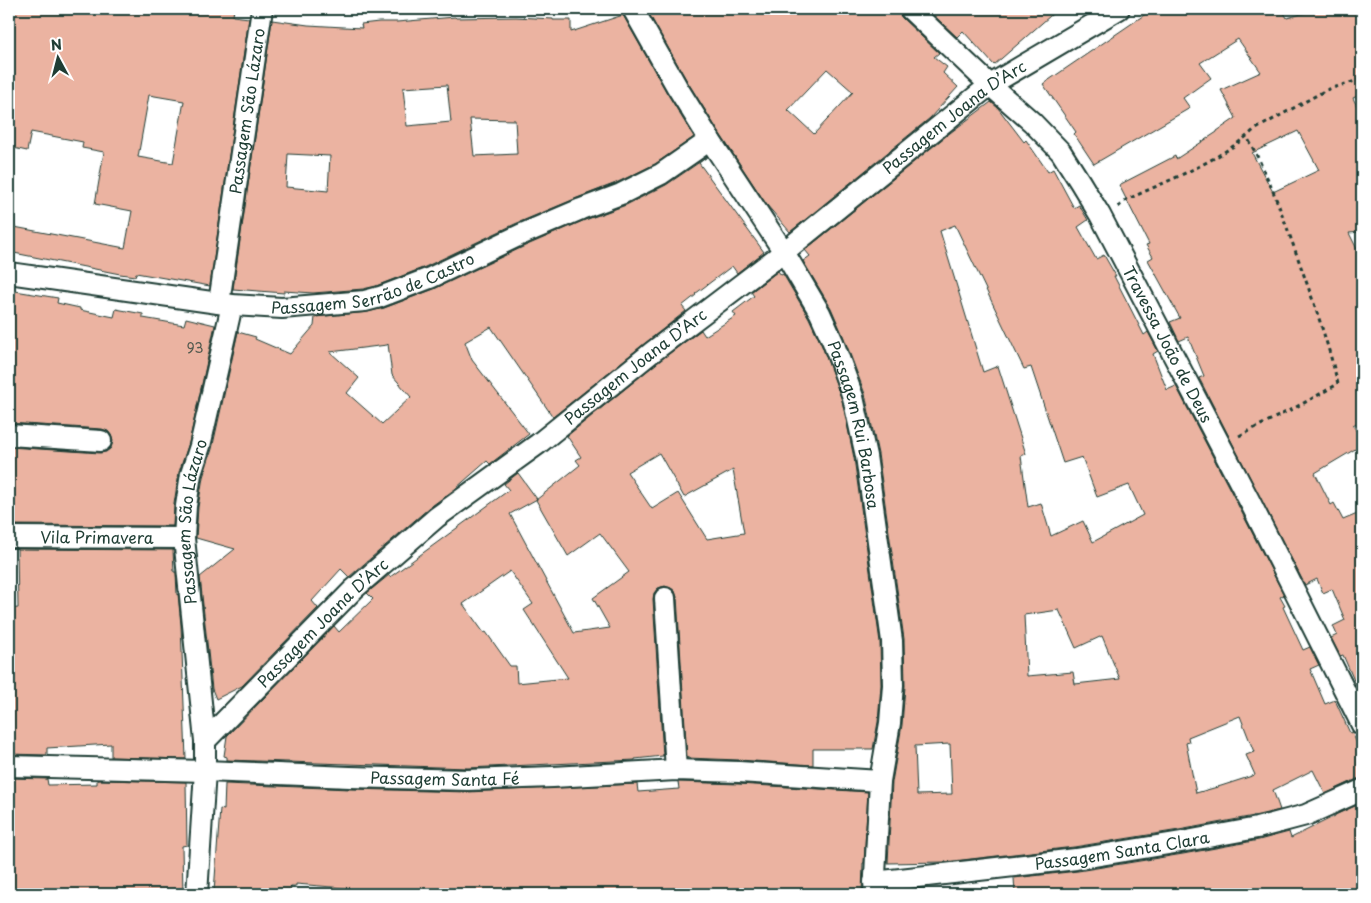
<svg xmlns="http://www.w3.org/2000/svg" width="1371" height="903" viewBox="0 0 1371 903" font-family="'Playpen Sans',sans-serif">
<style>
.building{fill:#ebb3a1;stroke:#1f3d34;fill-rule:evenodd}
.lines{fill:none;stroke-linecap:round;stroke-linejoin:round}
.minor-casing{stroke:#1f3d34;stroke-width:24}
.path{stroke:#1f3d34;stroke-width:3;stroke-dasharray:4 4;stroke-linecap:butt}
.minor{stroke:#fff;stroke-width:20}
.labels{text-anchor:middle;stroke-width:4;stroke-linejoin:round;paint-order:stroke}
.number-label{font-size:14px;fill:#525a4f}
.street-label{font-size:16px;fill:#1f3d34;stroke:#fff}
</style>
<rect width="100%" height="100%" fill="#fff"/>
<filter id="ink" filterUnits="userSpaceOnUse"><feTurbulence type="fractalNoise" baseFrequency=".02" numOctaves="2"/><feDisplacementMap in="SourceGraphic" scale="10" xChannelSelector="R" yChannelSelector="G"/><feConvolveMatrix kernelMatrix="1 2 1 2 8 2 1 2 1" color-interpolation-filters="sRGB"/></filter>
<g filter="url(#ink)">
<!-- building -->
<path class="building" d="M9,9H234L233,16L249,18L210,286L136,273L135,276L120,274L9,252V226L125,248L132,211L95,204L104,152L82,148L83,142L31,132L27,151L9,147ZM149,95L184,101L173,163L138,157Z
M646,9H898L899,13L902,18L939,53L934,57L947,67L943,73L958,87L930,118L790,232L766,204L720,134L687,81ZM827,69L853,92L814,134L788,110Z
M927,9H1058L994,65L963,31L957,37Z
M1153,9H1282L1287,18L1319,9H1362V94L1353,98L1362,117V232L1349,233L1362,259V420L1353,425L1362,441V445L1315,473L1331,505L1334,503L1343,520L1362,512V699L1343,655L1340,656L1331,638L1337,635L1333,626L1345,620L1332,589L1323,593L1317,579L1305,585L1199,378L1204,376L1188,337L1179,341L1170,322L1180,318L1148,260L1153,257L1146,245L1149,244L1119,185L1175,156L1176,159L1217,132V131L1236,118L1221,90L1261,72L1238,39L1200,63L1211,78L1183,98L1190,108L1094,164L1074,134L1076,132L1043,84ZM1298,131L1319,170L1273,192L1252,153Z
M623,15L667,93L694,137L655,164L616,183L577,198L515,224L425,267L376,286L363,289L313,293L284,291V293L233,289L272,20L308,25L362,28L361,24L379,22H397L455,17L456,18L516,17L553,19V20H571V32ZM447,85L451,122L407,126L403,88ZM470,119L515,120L517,154L474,156ZM288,154L330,156L328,191L286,187Z
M991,102L998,108L1024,142L1026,140L1048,172L1053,169L1074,208L1079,205L1088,220L1078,227L1096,259L1104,255L1116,276H1114L1144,335L1148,332L1158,351L1153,354L1167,390L1176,386L1238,505L1284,595L1280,597L1285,606L1283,607L1303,650L1310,647L1319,665L1310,669L1325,704L1335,700L1350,733L1352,732L1362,755V778L1357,779L1325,794L1313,770L1273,790L1280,810L1254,816L1179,830L1074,847L945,862L888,863L892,782L902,725L905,686L904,639L878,454L865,394L844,338L831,308L803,261L810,256L805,250L946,136ZM955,225L1024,369L1031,367L1063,463L1082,457L1097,497L1129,485L1143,515L1093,542L1083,521L1051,536L1041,503L1028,507L1021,456L1026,454L998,366L983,372L940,231ZM1059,610L1076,648L1102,636L1120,679L1075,684L1073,672L1027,676L1024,615ZM1240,716L1254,752L1246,755L1255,775L1221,786L1196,793L1186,743L1189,742L1188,737ZM950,744L952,794L917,795L915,746Z
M707,157L699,163L764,252L737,273L732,266L695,294L696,295L682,306L686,311L644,344L553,417L491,327L465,342L472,360L529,434L490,464L487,461L455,489L429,508L349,577L341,569L312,601L318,608L242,686L216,699L212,689L200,577L235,549L196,538L198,507L203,477L212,449L238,332L256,337L255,339L290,354L314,326L315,317L368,312L384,308L434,289L525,246L585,220L626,205L666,185ZM388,344L392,375L411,397L382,424L347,393L359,378L330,352L387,345Z
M778,271L781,275L783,274L809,318L822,346L842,400L854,458L880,642L881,685L878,722L873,749H813V765L739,760L687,758L677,597L675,591L671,588L665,586L658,588L654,593L653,599L663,756L635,759V760L468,768L227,760V757L224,756L227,736L334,626L339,632L373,599L367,593L389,575L390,577L509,490L504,484L518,473L537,499L510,514L574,633L610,628L593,598L629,572L600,533L568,556L536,500L580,465L576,460L581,457L567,436L658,362L701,330L705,336L736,316L733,312L754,296L751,292ZM659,453L684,497L733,470L744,533L707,539L678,493L652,509L627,472ZM510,571L533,604L524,610L568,678L517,683L516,666H510L486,632L484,633L463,604Z
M9,290L58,298L57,303L80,308V310L114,317L116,309L143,314V318L184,325L186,318L215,325L189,443L179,472L174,504L173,526L9,525V447L100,453L106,452L111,448L113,441L111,435L108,431L102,429L9,423Z
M17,549L173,550L174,572H176L177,595L178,594L181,625L186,759L111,757V744L47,748V755L9,754V609L18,608Z
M9,778L47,779L48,785L97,784V780H101L186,782L187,845L182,846L183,894H12L11,813H9Z
M678,782L738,784L868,792L864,863H863L862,894H828V892L780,894H379L380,891L296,884V886H291L290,894H236L214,892L220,809L224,810L225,784L350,789L468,792L637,784L638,792L679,789Z
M1362,803V894H1015L1014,878L1078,871L1183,854L1259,840L1289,832L1291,838L1335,816V815Z"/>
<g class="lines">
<!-- minor casing -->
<g class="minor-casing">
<g id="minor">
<path id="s1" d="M633,9L677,87L710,140L784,252L820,313L833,342L853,397L866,456L892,641L893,685L890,723L880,781L874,894"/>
<path id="s2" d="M910,9L990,85L1032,122L1061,152L1080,182L1100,215L1249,500L1362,725"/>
<path id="s3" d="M9,273L232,305L282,308L365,301L380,297L430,278L520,235L581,209L621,194L661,174L710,140"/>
<path id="s4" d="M219,303L262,9"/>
<path d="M9,435L101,441"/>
<path id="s5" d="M9,537L184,538"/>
<path d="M665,598L676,770"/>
<path id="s6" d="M205,741L184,538L186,506L191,474L200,446L232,305"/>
<path id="s7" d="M9,766L205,771L350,777L468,780L553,777L676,770L739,772L880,781"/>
<path id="s8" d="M874,882L1076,859L1181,842L1257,828L1306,815L1362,790"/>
<path id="s9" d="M197,894L205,771V741L354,589L437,517L538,444L651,353L784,252L990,85L1119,9"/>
</g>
</g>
<!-- path -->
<path class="path" d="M1118,207L1126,200C1169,180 1218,162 1254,130L1326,90L1362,79
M1239,436L1302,404L1338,384C1328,343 1314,303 1300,264C1284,219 1270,178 1247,137"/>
<!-- minor -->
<use href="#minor" class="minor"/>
</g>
</g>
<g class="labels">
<!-- number labels -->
<g class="number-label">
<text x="195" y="353">93</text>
</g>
<!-- street labels -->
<g class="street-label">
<text dy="6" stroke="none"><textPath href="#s4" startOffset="194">Passagem São Lázaro</textPath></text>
<text dy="6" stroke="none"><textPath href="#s9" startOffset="1130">Passagem Joana D’Arc</textPath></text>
<text dy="6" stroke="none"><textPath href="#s3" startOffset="370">Passagem Serrão de Castro</textPath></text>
<text dy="6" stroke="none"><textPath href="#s2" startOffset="428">Travessa João de Deus</textPath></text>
<text dy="6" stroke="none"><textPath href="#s9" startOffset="725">Passagem Joana D’Arc</textPath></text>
<text dy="6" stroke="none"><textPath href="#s1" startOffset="475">Passagem Rui Barbosa</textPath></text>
<text dy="6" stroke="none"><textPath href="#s6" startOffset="221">Passagem São Lázaro</textPath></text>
<text dy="6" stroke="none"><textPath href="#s5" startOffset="88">Vila Primavera</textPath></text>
<text dy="6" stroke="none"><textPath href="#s9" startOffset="320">Passagem Joana D’Arc</textPath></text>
<text dy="6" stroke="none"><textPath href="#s7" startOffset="436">Passagem Santa Fé</textPath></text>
<text dy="6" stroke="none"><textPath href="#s8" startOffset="250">Passagem Santa Clara</textPath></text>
</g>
</g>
<!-- margin -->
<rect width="1371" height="903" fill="none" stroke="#fff" stroke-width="30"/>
<rect x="15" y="15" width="1341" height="873" fill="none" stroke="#1f3d34" stroke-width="2" filter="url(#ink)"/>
<!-- north arrow -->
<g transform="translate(58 58) rotate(353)" stroke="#ffffff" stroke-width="4" paint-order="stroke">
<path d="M0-4L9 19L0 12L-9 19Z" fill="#1f3d34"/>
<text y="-8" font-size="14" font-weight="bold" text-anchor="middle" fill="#1f3d34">N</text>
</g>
</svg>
